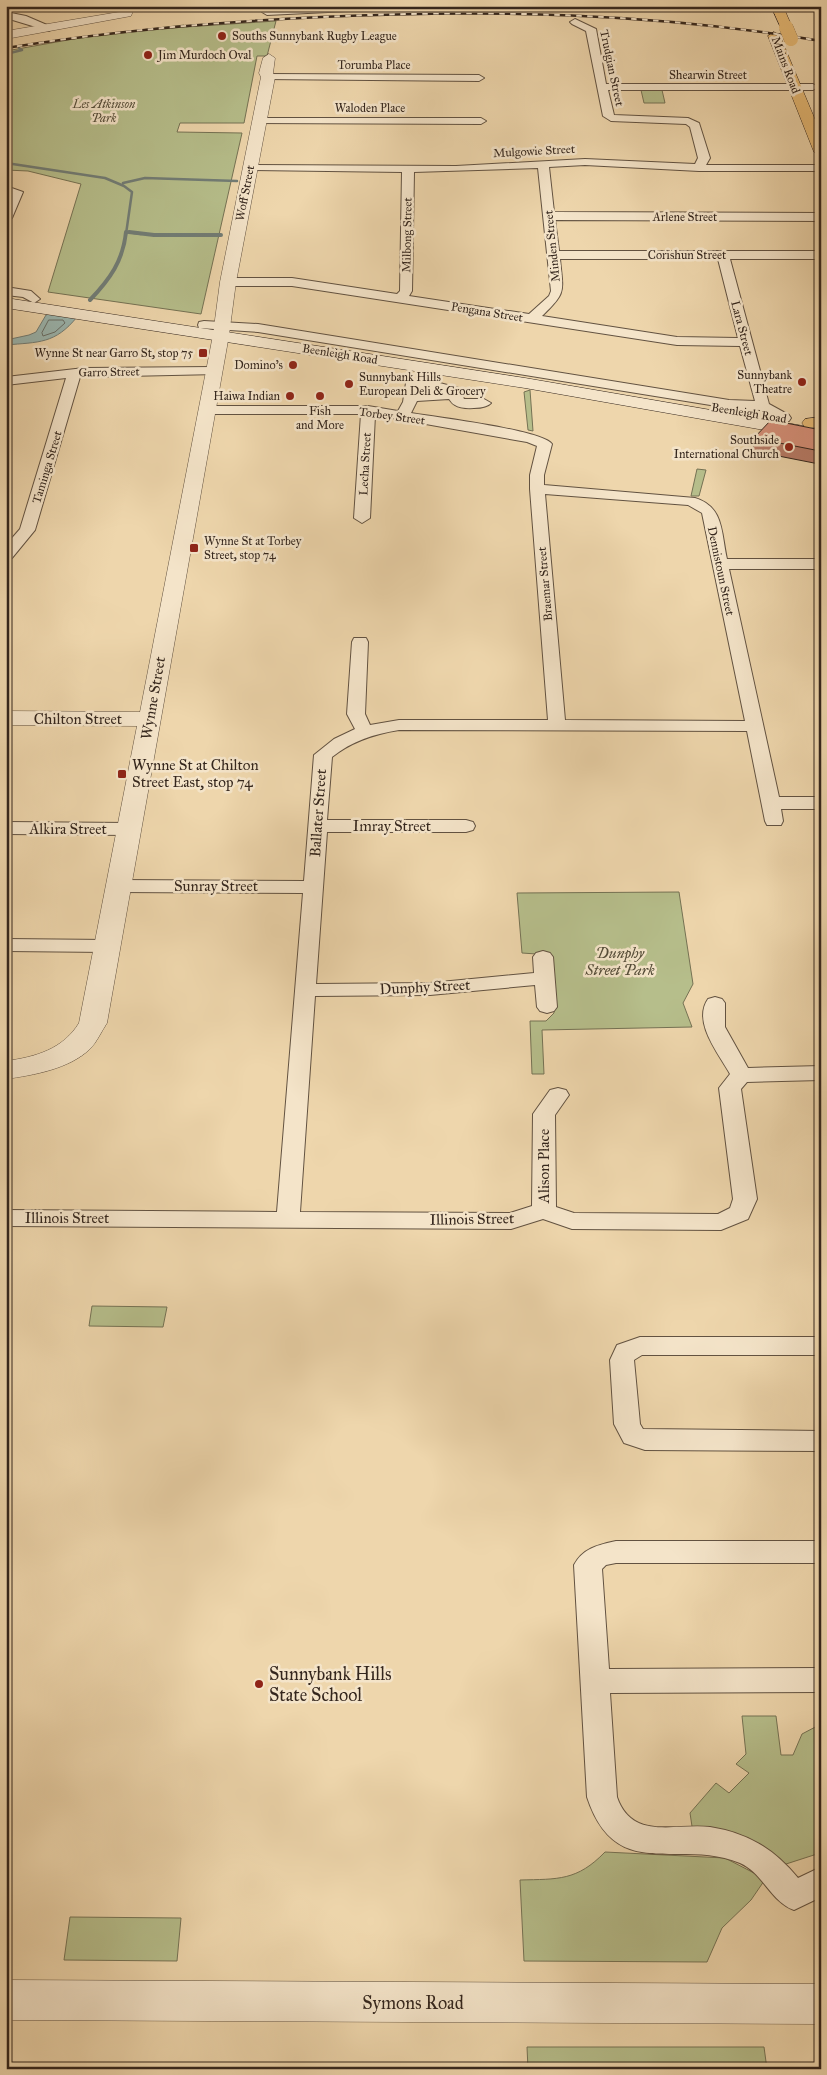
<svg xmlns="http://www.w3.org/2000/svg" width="827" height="2075" viewBox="0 0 827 2075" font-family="'IM FELL Great Primer',serif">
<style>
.green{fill:#b6be8b;stroke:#757254}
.water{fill:#9bb7b1;stroke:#727d76}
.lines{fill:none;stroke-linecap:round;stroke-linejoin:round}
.shore{stroke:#686e67;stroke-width:1}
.stream-far1{stroke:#727d76;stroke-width:2.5}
.stream{stroke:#727d76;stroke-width:4}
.minor-casing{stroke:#625241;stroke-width:2}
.tertiary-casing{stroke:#625241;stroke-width:1}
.secondary-casing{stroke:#34261d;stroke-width:1}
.primary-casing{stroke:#34261d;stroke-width:1}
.minor{fill:#f4e4c9;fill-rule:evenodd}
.tertiary{fill:#f4e4c9;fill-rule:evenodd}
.secondary{fill:#f4e4c9;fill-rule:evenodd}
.primary{fill:#e7bb76;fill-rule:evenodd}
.rail-casing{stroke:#34261d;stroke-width:2.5}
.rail{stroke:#f4e4c9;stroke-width:2;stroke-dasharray:5.5;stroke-linecap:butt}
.primary-bridge-casing{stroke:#34261d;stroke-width:14;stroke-linecap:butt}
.primary-bridge{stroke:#e7bb76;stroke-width:14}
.wall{fill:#b87c68;stroke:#34261d}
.shaded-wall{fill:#966555;stroke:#34261d}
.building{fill:#d69079;stroke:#34261d}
.poi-dot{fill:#8f2418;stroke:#f4e4c9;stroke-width:2}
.labels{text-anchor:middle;stroke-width:5;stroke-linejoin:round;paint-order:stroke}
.far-poi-label{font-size:12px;fill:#34261d;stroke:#f4e4c9;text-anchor:end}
.far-street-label{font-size:12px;fill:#34261d;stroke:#f4e4c9}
.far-park-label{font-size:12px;font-style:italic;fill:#544c38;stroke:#f4e4c9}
.street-label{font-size:15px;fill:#34261d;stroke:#f4e4c9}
.poi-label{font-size:15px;fill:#34261d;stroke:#f4e4c9;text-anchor:start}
.park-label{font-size:15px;font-style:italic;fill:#544c38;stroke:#f4e4c9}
.near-poi-label{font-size:18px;fill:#34261d;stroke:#f4e4c9;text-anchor:start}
.near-street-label{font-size:18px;fill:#34261d;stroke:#f4e4c9}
</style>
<rect width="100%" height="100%" fill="#eed6ac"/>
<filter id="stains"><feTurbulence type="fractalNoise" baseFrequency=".004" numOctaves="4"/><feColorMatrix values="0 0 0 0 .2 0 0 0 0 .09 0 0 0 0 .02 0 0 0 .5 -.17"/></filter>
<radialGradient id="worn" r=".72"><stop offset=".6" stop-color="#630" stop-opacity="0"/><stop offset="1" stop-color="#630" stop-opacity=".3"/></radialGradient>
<!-- green -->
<path class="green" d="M276,21L267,56H257L244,123H180L177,132L242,133L201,314L48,292L81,184L28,171L6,170V51L96,35L184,25L186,27Z
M641,90H662L665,103H644Z
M530,390L533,431L528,430L524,392Z
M697,469L706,470L699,496H691Z
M679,892L693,984L683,1003L692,1027L542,1030L544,1074H532L530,1021H546L554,1013L551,955L522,953L517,893Z
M92,1306L167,1307L163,1327L89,1326Z
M742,1716H776L781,1755H793L802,1734L821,1724V1852L817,1854L783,1865L693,1833L690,1813L716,1783L729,1793L749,1773L736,1764L746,1754Z
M605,1852L725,1858L756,1874L764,1881L751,1900L722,1928L707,1962L524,1961L520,1880C558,1879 577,1881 605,1852Z
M70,1917L181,1918L177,1961L64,1960Z
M527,2047H764L767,2069H528Z"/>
<!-- water -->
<path class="water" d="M52,313L77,317C55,344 39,342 6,345V340L29,335L36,332L46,315Z"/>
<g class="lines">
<!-- shore -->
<path class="shore" d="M49,320H63L65,323L55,332L43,336L42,333Z"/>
<!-- stream-far1 -->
<path class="stream-far1" d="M6,54L22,50L19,48
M6,163L105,178L124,186L132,192L126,234
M123,183L145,178L237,181
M127,232L141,234"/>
<!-- stream -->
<path class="stream" d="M129,232L154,235H221
M90,300C110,279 123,261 126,232"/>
<!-- minor casing -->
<g class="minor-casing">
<path id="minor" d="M327,6H393L389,9L267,15L262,12L267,9Z
M600,6H620C616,10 604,10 600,6Z
M6,12L26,16L54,28L49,31L6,18Z
M575,19L596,29L606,84H813L818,87L813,90H608L614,115L688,118L699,123L710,158L706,165H821V171H699L585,165L549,167L554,212L821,213V221L555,220L559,251H821V259H730L769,404L789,415L791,418L789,421H779L760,410L729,408L258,332L199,328L198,325L199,322L204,321L258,324L729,400L755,401L740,346L677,345L292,286H228L222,282L228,278H292L397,294L400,291L402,172L245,170V166L249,165L456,166L585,159L695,164L698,158L690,127L686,124L611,121L603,116L586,31L572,24L570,22ZM538,168L551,291L549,296L529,314L409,296L412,291L414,172ZM560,259H718L738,338L677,337L542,316C567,292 563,292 560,259Z
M268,74L479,75L484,78L479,81L264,79V75Z
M259,118H481L486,121L481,124L255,123V119Z
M6,186L23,192L12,218L6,221V204L11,194L6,193Z
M6,287L31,291L40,299L34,303L23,297L6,295Z
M213,367L218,368L220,371L218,374L80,377L35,530L12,558L6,560V545L20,529L66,378L6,385V377L84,368Z
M428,380L459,388L464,399H484L491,403C486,409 462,410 455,405C452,404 451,401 449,399L417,401L411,413C434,417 542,430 552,444L544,475V485L695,498C724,507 721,532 727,559H821V569H729L779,797H821V809H781L783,821L781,825H767L765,821L747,731L399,730C374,734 352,741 332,757L327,820H466L473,822L475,826L473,830L466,832H327L316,984L430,983L534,973L533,957L536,953L543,951L550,953L553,957L557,1007L554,1011L547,1013L540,1011L537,1007L535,985L430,995L315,996L300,1212L510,1213L532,1206L533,1114L550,1090L558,1088L566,1090L569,1095L555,1115L556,1207L574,1213L718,1214L730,1208L733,1199L719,1088L730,1074C719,1054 692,1022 708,999L715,997L722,999L725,1003V1027L748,1068L821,1066V1080L747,1082L741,1089L757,1199L748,1219L721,1230L572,1229L543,1219L511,1229L6,1226V1210L277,1212L303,893L118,892L111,890L108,886L111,882L118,880L304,881L314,755L334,739L355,729L347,714L352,642L354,638H366L368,642L365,714L370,725L399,720H548L530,489V475L537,446L527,442L375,415L370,518L362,523L354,518L361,414H206L199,410L206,406H368L398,411L403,402L406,383ZM428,388L440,392L418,393V389ZM545,494L688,505L702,513L745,721L565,720Z
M6,822L129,823L136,825L138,829L136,833L129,835L6,834Z
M6,939L107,940L114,942L117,946L114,950L107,952L6,951Z
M640,1337H821V1355H642L634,1360L640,1424L643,1429L821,1431V1451L645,1450L624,1443L614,1424L610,1360L617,1345Z
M616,1541H821V1563H616L606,1565L602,1569L609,1669L821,1668V1692L610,1693L617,1797C632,1841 675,1823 710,1827C748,1833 774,1849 798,1878L821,1867V1897L794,1910C771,1902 763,1873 740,1863C678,1837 616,1885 587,1797L574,1565C583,1548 598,1545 616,1541Z"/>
</g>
<!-- tertiary casing -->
<g class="tertiary-casing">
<path id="tertiary" d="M123,6H135L131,16L6,39V31L119,12Z
M269,54L275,58L273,73L275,77L236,282L229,335L107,1023C101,1032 97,1042 90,1049C69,1069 34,1075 6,1079V1061C36,1057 63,1049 79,1023L137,726L6,725V711L140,712L213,335L220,282L261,77L259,73L263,58Z
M6,1980L821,1984V2024L6,2020Z"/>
</g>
<!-- secondary casing -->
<g class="secondary-casing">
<path id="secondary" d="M6,298L525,378L821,429V440L525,388L6,308Z"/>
</g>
<!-- primary casing -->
<g class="primary-casing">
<path id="primary" d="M771,6H783L792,27L790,30H782Z
M774,32L780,36L821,134V156L814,152L768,36Z
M821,417V428L805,427L802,423L805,419Z"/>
</g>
<!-- minor -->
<use href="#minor" class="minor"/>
<!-- tertiary -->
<use href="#tertiary" class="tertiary"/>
<!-- secondary -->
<use href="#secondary" class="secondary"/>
<!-- primary -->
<use href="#primary" class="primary"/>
<!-- rail casing -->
<g class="rail-casing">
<path id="rail" d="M6,48C110,31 215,22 321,17C489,9 655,13 821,41"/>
</g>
<!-- rail -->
<use href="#rail" class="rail"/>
<!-- primary-bridge casing -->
<g class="primary-bridge-casing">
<path id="primary-bridge" d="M786,27L791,39"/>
</g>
<!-- primary-bridge -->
<use href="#primary-bridge" class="primary-bridge"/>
</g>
<!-- wall -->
<path class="wall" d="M821,430V461L819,464L753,451L754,438Z"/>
<!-- shaded-wall -->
<path class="shaded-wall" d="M821,450V461L819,464L820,451Z"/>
<!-- building -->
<path class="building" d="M771,420L821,430V450L820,451L754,438Z"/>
<!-- markers -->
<g class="poi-dot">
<circle cx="222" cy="36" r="5"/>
<circle cx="148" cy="55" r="5"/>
<rect x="198" y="348" width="10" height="10" rx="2.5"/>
<circle cx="293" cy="365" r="5"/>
<circle cx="802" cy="382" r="5"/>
<circle cx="349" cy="384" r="5"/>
<circle cx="290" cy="396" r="5"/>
<circle cx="320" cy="396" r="5"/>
<circle cx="789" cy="447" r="5"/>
<rect x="189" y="543" width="10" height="10" rx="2.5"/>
<rect x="117" y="769" width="10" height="10" rx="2.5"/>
<circle cx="259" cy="1684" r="5"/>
</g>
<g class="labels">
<!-- far-poi labels -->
<g class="far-poi-label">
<text x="232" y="40" text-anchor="start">Souths Sunnybank Rugby League</text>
<text x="158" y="59" text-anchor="start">Jim Murdoch Oval</text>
<text x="193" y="357">Wynne St near Garro St, stop 75</text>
<text x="283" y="369">Domino's</text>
<text x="792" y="379">Sunnybank<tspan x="792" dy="14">Theatre</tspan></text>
<text x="359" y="381" text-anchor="start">Sunnybank Hills<tspan x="359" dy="14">European Deli &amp; Grocery</tspan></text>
<text x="280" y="400">Haiwa Indian</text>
<text x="320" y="415" text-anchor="middle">Fish<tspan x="320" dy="14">and More</tspan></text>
<text x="779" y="444">Southside<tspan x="779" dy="14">International Church</tspan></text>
<text x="204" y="545" text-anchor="start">Wynne St at Torbey<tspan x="204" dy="14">Street, stop 74</tspan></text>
</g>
<!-- far-street labels -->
<g class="far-street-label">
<text x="374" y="69">Torumba Place</text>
<text transform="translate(786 65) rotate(69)" y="4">Mains Road</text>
<text transform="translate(612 68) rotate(78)" y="4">Trudgian Street</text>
<text x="708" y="79">Shearwin Street</text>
<text x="370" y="112">Waloden Place</text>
<text transform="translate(534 151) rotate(-3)" y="4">Mulgowie Street</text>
<text transform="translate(245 193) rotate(-79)" y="4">Woff Street</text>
<text x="685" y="221">Arlene Street</text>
<text transform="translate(407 235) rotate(-89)" y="4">Milbong Street</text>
<text transform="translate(552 246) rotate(-96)" y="4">Minden Street</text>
<text x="687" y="259">Corishun Street</text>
<text transform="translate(487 312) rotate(9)" y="4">Pengana Street</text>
<text transform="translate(742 328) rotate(75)" y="4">Lara Street</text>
<text transform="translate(340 354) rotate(9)" y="4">Beenleigh Road</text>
<text transform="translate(109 372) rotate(-1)" y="4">Garro Street</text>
<text transform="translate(749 413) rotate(9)" y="4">Beenleigh Road</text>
<text transform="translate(392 416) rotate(8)" y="4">Torbey Street</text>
<text transform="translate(365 464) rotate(-87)" y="4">Lecha Street</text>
<text transform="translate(47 467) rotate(-73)" y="4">Taminga Street</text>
<text transform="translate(721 571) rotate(78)" y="4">Dennistoun Street</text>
<text transform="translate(545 584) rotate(-95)" y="4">Braemar Street</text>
</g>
<!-- far-park labels -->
<g class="far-park-label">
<text x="104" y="108">Les Atkinson<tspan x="104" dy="14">Park</tspan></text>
</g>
<!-- street labels -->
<g class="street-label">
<text transform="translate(153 698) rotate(-80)" y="5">Wynne Street</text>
<text x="78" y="724">Chilton Street</text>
<text transform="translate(318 813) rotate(-86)" y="5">Ballater Street</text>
<text x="392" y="831">Imray Street</text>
<text x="68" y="834">Alkira Street</text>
<text x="216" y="891">Sunray Street</text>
<text transform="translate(425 987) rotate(-3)" y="5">Dunphy Street</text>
<text transform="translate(544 1166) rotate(-90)" y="5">Alison Place</text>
<text x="67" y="1223">Illinois Street</text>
<text transform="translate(472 1219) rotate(-1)" y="5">Illinois Street</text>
</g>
<!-- poi labels -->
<g class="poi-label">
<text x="132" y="770">Wynne St at Chilton<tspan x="132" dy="17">Street East, stop 74</tspan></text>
</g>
<!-- park labels -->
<g class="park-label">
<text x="620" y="958">Dunphy<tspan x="620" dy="17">Street Park</tspan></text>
</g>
<!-- near-poi labels -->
<g class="near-poi-label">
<text x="269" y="1680">Sunnybank Hills<tspan x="269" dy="21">State School</tspan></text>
</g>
<!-- near-street labels -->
<g class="near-street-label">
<text x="413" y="2009">Symons Road</text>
</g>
</g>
<!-- margin -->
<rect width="827" height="2075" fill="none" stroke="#eed6ac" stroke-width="25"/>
<rect x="8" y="8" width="812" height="2060" fill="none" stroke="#34261d" stroke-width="2.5"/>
<rect x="12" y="12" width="802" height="2050" fill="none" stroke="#34261d"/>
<rect width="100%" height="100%" filter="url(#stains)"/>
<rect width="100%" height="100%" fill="url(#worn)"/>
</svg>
